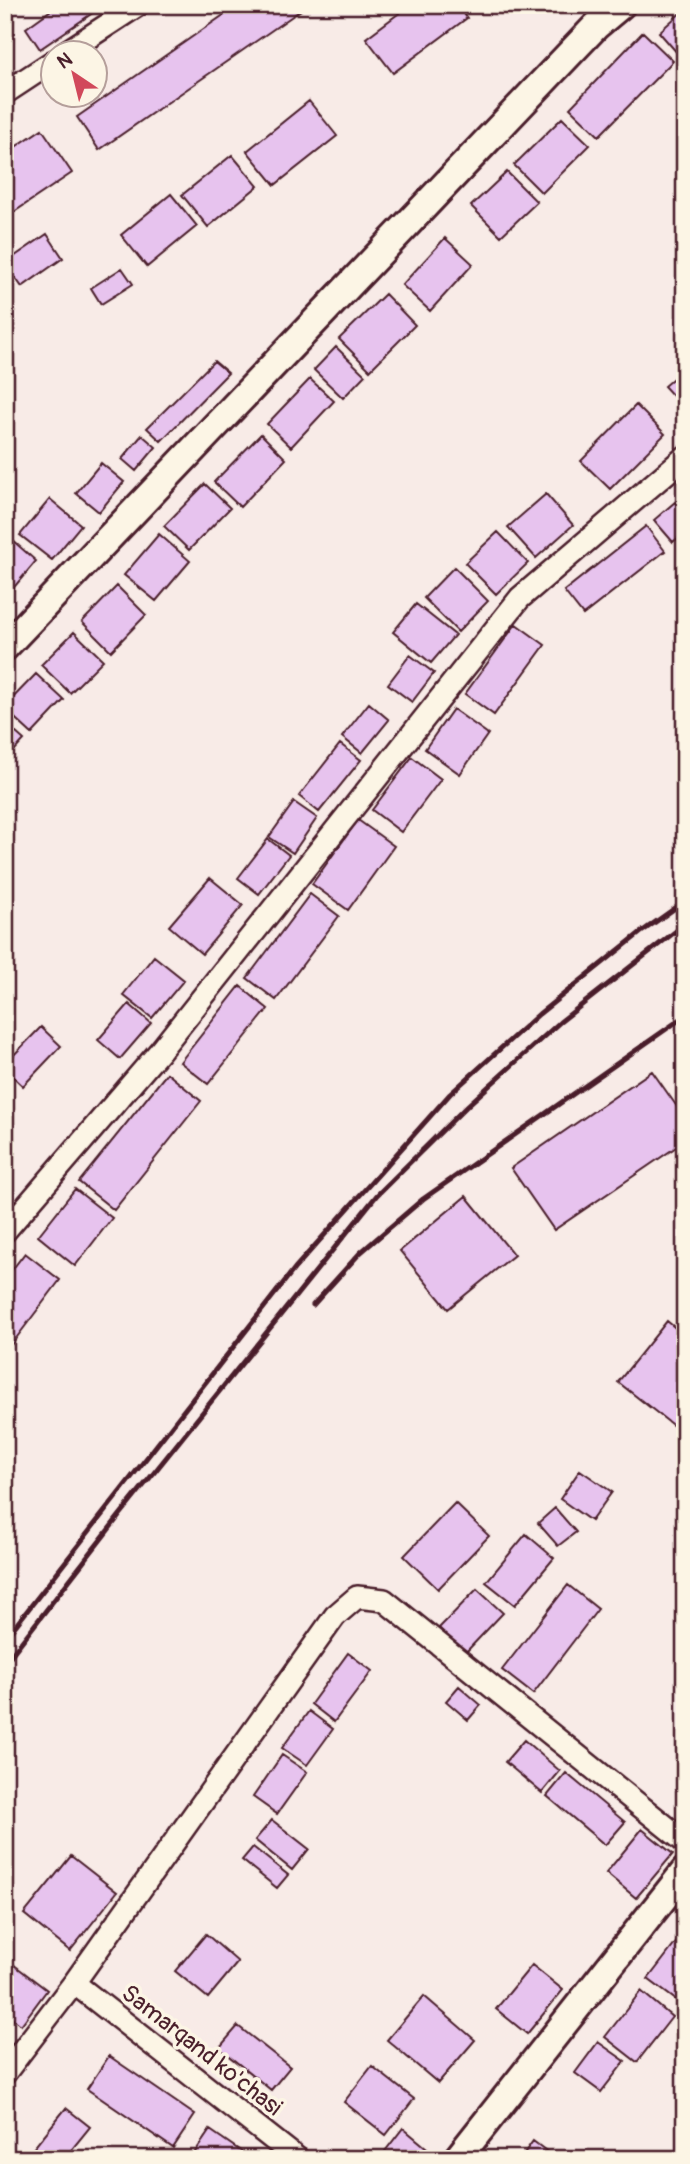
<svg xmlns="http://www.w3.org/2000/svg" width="690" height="2164" viewBox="0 0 690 2164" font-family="Pangolin,sans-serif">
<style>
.building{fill:#e7c3ee;stroke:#4a1f2b;stroke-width:2}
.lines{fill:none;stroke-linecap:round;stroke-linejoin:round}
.minor-casing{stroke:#4a1f2b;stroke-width:26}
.tertiary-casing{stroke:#4a1f2b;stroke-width:32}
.minor{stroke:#fcf5e5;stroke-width:21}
.tertiary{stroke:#fcf5e5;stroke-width:26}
.rail{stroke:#4a1f2b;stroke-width:5}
.labels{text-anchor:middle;stroke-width:7;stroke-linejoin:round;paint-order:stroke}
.street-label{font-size:24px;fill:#4a1f2b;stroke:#fcf5e5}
</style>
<rect width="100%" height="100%" fill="#f8ebe7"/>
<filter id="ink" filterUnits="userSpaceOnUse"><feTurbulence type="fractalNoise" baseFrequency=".0143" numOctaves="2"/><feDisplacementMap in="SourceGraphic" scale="14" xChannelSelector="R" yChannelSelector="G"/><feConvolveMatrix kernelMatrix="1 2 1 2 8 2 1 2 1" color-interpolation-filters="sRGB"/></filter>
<g filter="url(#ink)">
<!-- building -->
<path class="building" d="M58,5H89L94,12L40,49L26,28Z
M238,5H298L301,10L99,150L77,117Z
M410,5H457L467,18L393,73L366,38Z
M685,9V62L659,32Z
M643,32L673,61L599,136L570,108Z
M309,101L337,136L275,185L247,151Z
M562,118L590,145L542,193L514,165Z
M42,129L72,173L5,218V154Z
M232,155L258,186L208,227L182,195Z
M507,172L537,202L501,236L471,206Z
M171,194L197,226L147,267L121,235Z
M47,234L63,258L22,287L5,263Z
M445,238L473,264L430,311L402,285Z
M122,268L133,284L101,304L91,288Z
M385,294L415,325L370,370L339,339Z
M336,347L365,375L343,398L314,370Z
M214,361L228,373L161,441L147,428Z
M685,368V409L664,386Z
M310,379L334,401L291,447L267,424Z
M636,405L665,434L610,489L581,461Z
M261,434L286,459L240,507L214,482Z
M142,435L156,447L136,471L122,459Z
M101,463L124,482L99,512L76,493Z
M205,484L230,508L189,550L164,526Z
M546,494L573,525L536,558L508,527Z
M50,499L81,525L52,560L20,535Z
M675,502L685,513V532L673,542L654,520Z
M646,526L665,551L583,615L564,591Z
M498,532L528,563L496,594L465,563Z
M159,534L190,561L156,601L124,575Z
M11,539L36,561L5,598V546Z
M454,567L488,601L458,632L424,598Z
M117,586L146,615L111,651L82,622Z
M416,604L455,635L431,663L393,632Z
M516,624L545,645L494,715L465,694Z
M74,632L103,660L70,693L41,665Z
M410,655L434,673L412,702L388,684Z
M36,674L64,700L32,734L5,709V706Z
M369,703L389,720L362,753L342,737Z
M453,709L488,734L460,774L425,749Z
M5,723L24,740L5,761Z
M340,744L361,760L319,812L299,796Z
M412,757L441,779L401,832L372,810Z
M294,802L317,818L293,853L269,837Z
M358,820L394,846L348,910L312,884Z
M268,839L289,855L259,894L238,878Z
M210,878L243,905L202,954L169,926Z
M310,894L339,916L276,1000L247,978Z
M154,956L184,980L152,1018L123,995Z
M240,986L268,1009L208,1084L180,1062Z
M129,1004L151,1023L120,1059L98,1040Z
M41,1027L61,1046L23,1086L5,1069V1064Z
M652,1071L685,1118V1141L554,1230L511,1168Z
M167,1073L201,1101L114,1210L79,1182Z
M75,1189L112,1218L75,1266L38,1236Z
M466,1196L514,1255L448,1309L400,1251Z
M25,1253L60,1280L8,1349L5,1347V1279Z
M667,1321L685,1336V1435L618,1382Z
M580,1470L612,1492L591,1521L560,1499Z
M455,1503L489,1536L438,1589L404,1556Z
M555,1508L576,1532L558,1546L538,1523Z
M526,1534L554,1558L515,1605L486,1582Z
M568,1585L598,1609L533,1694L502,1670Z
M477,1589L503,1613L465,1653L439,1628Z
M348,1653L372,1671L334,1722L311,1704Z
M459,1686L481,1705L468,1720L446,1701Z
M309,1711L333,1729L307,1765L282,1748Z
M524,1740L560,1771L542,1793L505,1762Z
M282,1755L307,1772L277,1814L253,1797Z
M566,1773L625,1822L605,1845L547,1796Z
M272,1820L309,1849L292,1870L255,1840Z
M642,1829L673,1854L636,1898L606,1873Z
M253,1847L288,1875L277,1888L242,1860Z
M71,1856L117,1892L70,1951L24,1914Z
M685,1931V1988L676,2000L648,1979Z
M206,1934L238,1962L208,1998L175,1971Z
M5,1958L47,1990L21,2025L5,2013Z
M532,1965L563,1990L527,2034L496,2009Z
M641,1991L672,2017L637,2062L605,2037Z
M424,1996L475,2040L438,2083L387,2040Z
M238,2026L290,2067L271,2090L219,2048Z
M598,2042L625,2061L601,2092L575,2073Z
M109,2056L195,2115L173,2148L87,2089Z
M372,2066L414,2099L386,2135L344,2102Z
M66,2108L90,2127L64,2159H33L28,2155Z
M403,2128L434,2154L430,2159H379Z
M210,2130L252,2159L191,2158Z
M533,2141L557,2159H520Z"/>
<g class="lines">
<!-- minor casing -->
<g class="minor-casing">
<path id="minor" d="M66,52L138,5
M5,93L52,62
M5,1231L159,1052L520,598L685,457
M74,1983L298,2159
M5,2073L74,1983L335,1616L357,1597L384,1600L685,1842"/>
</g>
<!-- tertiary casing -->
<g class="tertiary-casing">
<path id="tertiary" d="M5,647L596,26L621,5
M457,2159L685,1871"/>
</g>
<!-- minor -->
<use href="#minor" class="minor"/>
<!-- tertiary -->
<use href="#tertiary" class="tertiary"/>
<!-- rail -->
<path class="rail" d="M313,1305L360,1253L423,1199L685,1016
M5,1639L295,1268L450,1094L539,1014L640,933L685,901
M5,1663L120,1515L377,1195L468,1105L560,1022L685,924"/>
</g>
</g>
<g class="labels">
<!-- street labels -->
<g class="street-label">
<text transform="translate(202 2050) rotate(38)" y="8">Samarqand ko'chasi</text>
</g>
</g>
<!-- margin -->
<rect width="690" height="2164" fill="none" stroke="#fcf5e5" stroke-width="28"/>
<rect x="14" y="14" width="662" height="2136" fill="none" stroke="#4a1f2b" stroke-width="2.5" filter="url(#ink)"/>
<!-- north arrow -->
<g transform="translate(74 74) rotate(325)"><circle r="33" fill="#fcf5e5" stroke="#b59f9b" stroke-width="2"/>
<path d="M0-5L12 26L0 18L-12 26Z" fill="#d1495b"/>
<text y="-10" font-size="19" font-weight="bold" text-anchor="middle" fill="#4a1f2b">N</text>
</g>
</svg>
